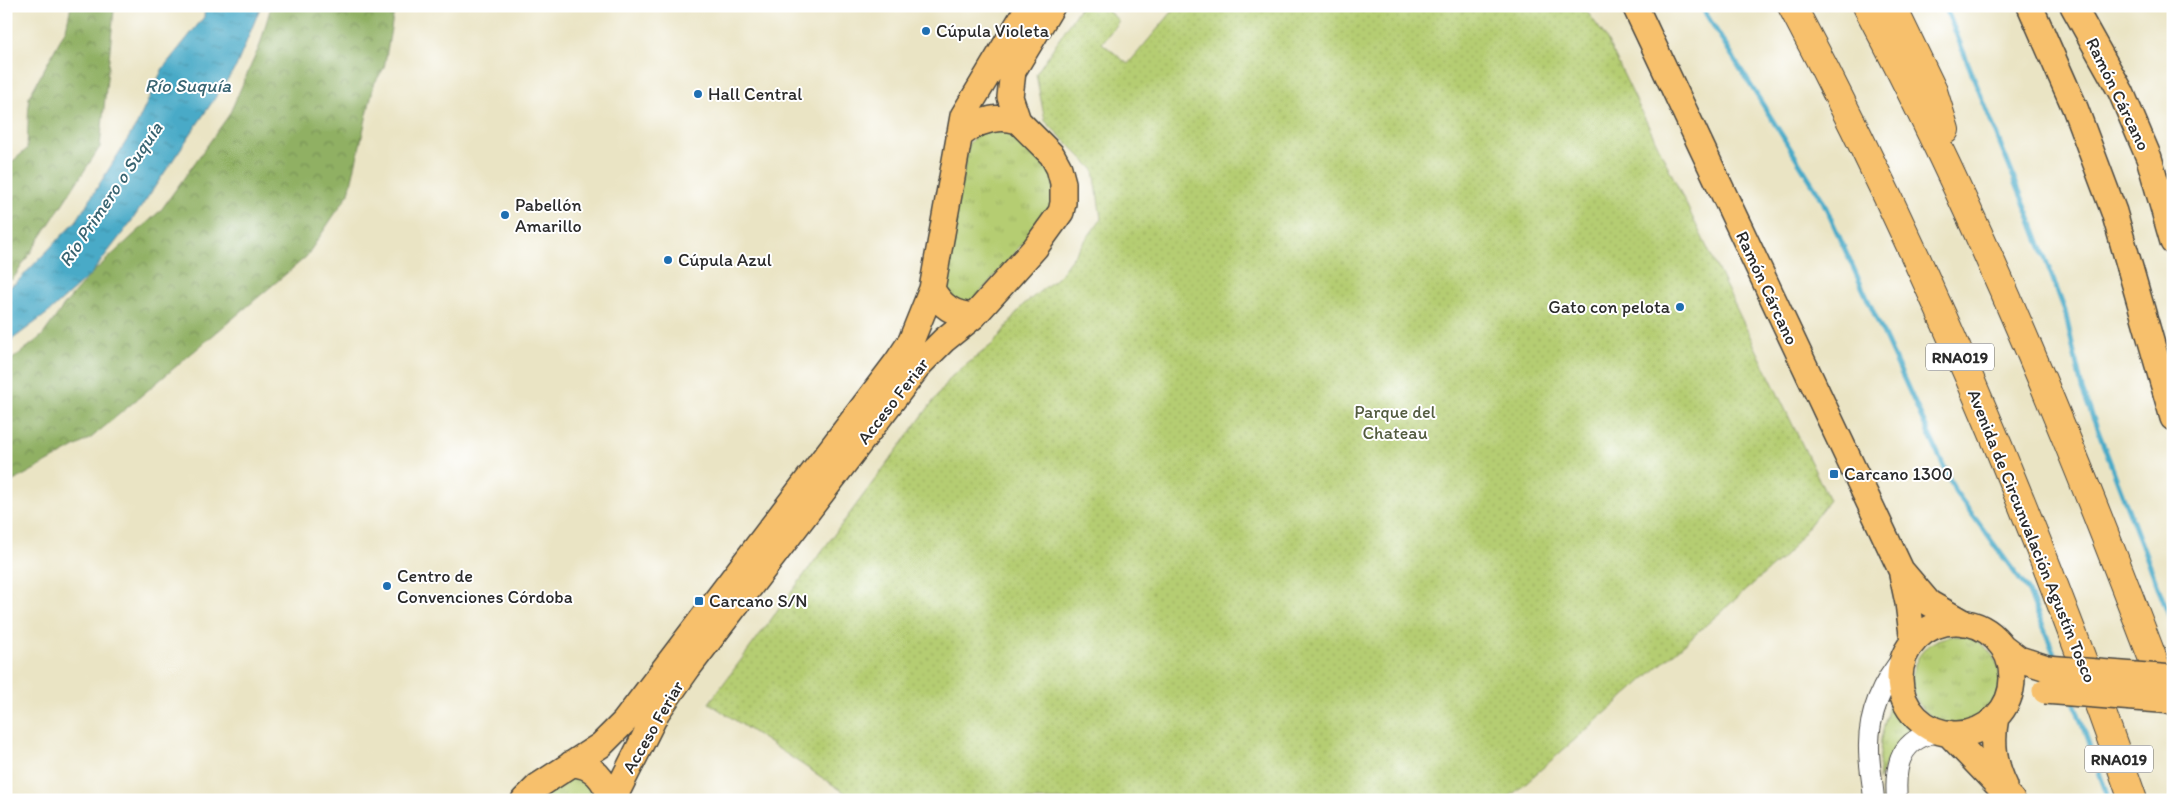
<svg xmlns="http://www.w3.org/2000/svg" width="2179" height="806" viewBox="0 0 2179 806" font-family="Itim,sans-serif">
<style>
.grass{fill:url(#grass-tufts);stroke:#707c4e}
.forest{fill:url(#forest-crowns);stroke:#5e6e48}
.park{fill:url(#park-dots);stroke:#707c4e}
.water{fill:url(#water-ripples);stroke:#3a6a79}
.lines{fill:none;stroke-linecap:round;stroke-linejoin:round}
.stream{stroke:#48aac7;stroke-width:5}
.minor-casing{stroke:#484742;stroke-width:22}
.major-casing{stroke:#484742;stroke-width:28}
.highway-casing{stroke:#484742;stroke-width:30}
.minor{stroke:#fff;stroke-width:20}
.major{stroke:#f7c06c;stroke-width:25}
.highway{stroke:#f7c06c;stroke-width:28}
.major-bridge-casing{stroke:#484742;stroke-width:28;stroke-linecap:butt}
.major-bridge{stroke:#f7c06c;stroke-width:25}
.poi-dot{fill:#1f6fb2;stroke:#fff;stroke-width:2}
.labels{text-anchor:middle;stroke-width:4;stroke-linejoin:round;paint-order:stroke}
.shield{fill:#fff;stroke:#6b6b6b;stroke-width:1}
.shield-label{font-size:16px;font-weight:bold;fill:#2b2b2b}
.poi-label{font-size:18px;fill:#2b2b2b;stroke:#fff;text-anchor:start}
.street-label{font-size:18px;fill:#2b2b2b;stroke:#fff}
.park-label{font-size:18px;fill:#545c40;stroke:#fff}
.water-label{font-size:19px;font-style:italic;fill:#386471;stroke:#fff}
</style>
<defs>
<pattern id="grass-tufts" width="24" height="20" patternUnits="userSpaceOnUse" patternTransform="scale(1.25)"><rect width="24" height="20" fill="#b5cd72"/><path d="M3 7l-1-3M5 7V3M7 7l1-3M15 17l-1-3M17 17v-4M19 17l1-3" fill="none" stroke="#9cb063"/></pattern>
<pattern id="forest-crowns" width="20" height="18" patternUnits="userSpaceOnUse" patternTransform="scale(1.25)"><rect width="20" height="18" fill="#90b064"/><path d="M2 6a3 3 0 1 1 6 0M12 15a3 3 0 1 1 6 0" fill="none" stroke="#768f53"/></pattern>
<pattern id="park-dots" width="8" height="8" patternUnits="userSpaceOnUse" patternTransform="scale(1.25)"><rect width="8" height="8" fill="#b5cd72"/><path d="M2 2h.1M6 6h.1" fill="none" stroke="#9cb063" stroke-width="1.8" stroke-linecap="round"/></pattern>
<pattern id="water-ripples" width="26" height="14" patternUnits="userSpaceOnUse" patternTransform="scale(1.25)"><rect width="26" height="14" fill="#48aac7"/><path d="M2 4q2-2 4 0t4 0M15 11q2-2 4 0t4 0" fill="none" stroke="#3c8ba2"/></pattern>
</defs>
<rect width="100%" height="100%" fill="#fff"/>
<filter id="ink" filterUnits="userSpaceOnUse"><feTurbulence type="fractalNoise" baseFrequency=".02" numOctaves="2"/><feDisplacementMap in="SourceGraphic" scale="10" xChannelSelector="R" yChannelSelector="G"/><feConvolveMatrix kernelMatrix="1 2 1 2 8 2 1 2 1" color-interpolation-filters="sRGB"/></filter>
<filter id="wash" filterUnits="userSpaceOnUse"><feTurbulence type="fractalNoise" baseFrequency=".0096" numOctaves="4" result="noise"/><feDisplacementMap in="SourceGraphic" scale="20" xChannelSelector="R" yChannelSelector="G"/><feGaussianBlur stdDeviation="1.12" result="paint"/><feColorMatrix in="noise" values="0 0 0 0 0 0 0 0 0 0 0 0 0 0 0 0 0 1.4 0 .05"/><feComposite in="paint" operator="in"/></filter>
<g filter="url(#wash)">
<rect width="100%" height="100%" fill="#eae4c4"/>
<!-- grass -->
<path class="grass" d="M994,130L1008,132L1027,138L1053,170L1054,207L972,302L959,304L942,287L969,143L979,133Z
M1912 680a44 44 0 1 1 88 0a44 44 0 1 1-88 0Z
M1891,696L1900,718L1911,730C1894,744 1886,762 1878,781L1881,739Z
M575,776L589,779L599,800H537Z"/>
<!-- forest -->
<path class="forest" d="M71,6H117L114,10L100,147L13,279L6,280V167L27,149L29,97L66,29Z
M271,6H395L384,68L374,84L349,193L306,257L91,438L6,485V364L42,336L65,304L91,274L161,210L229,115L260,45Z"/>
<!-- park -->
<path class="park" d="M1081,6H1111L1108,11L1118,20V22L1102,43L1128,64L1177,6H1583L1605,36L1829,500L1787,554L1506,800H856L709,703L952,376L994,343L1023,305L1058,277L1101,219L1094,170L1045,121L1036,74Z"/>
<!-- water -->
<path class="water" d="M205,6H261L236,67L131,222L91,274L48,313L6,344V289L17,282L77,220L137,124L163,68L204,17Z"/>
<g class="lines">
<!-- stream -->
<path class="stream" d="M1701,6L1822,199L1955,491L2029,592L2057,661
M1945,6L2030,218L2065,311L2082,389L2173,626
M2074,702L2109,800"/>
</g>
</g>
<g filter="url(#ink)">
<g class="lines">
<!-- minor casing -->
<g class="minor-casing">
<path id="minor" d="M1874,800C1873,783 1869,766 1869,749C1868,715 1882,682 1904,657
M1897,800C1894,765 1900,738 1939,732"/>
</g>
<!-- major casing -->
<g class="major-casing">
<path id="major" d="M1635,6L1901,570L1929,603L1964,623
M2030,6L2075,108L2114,212L2173,418
M2073,6L2121,92L2149,158L2173,242
M959,136C977,121 996,114 1018,121
M932,289C942,307 953,314 974,316
M1902,575L1908,603L1913,642
M1900 678a56 56 0 1 1 112 0a56 56 0 1 1-112 0Z
M2002,646L2019,659L2047,668
M1996,717C1991,743 1994,763 2005,786
M1948,733L2012,800
M571,764C594,764 604,780 612,800
M524,800L538,786L601,745L624,722L897,362L911,341L932,289L963,116L1029,6
M613,800L657,712L688,668L921,363L944,340L974,316L1035,248L1061,212L1063,203V183L1059,168L1052,155L1018,121L1010,97L1013,71L1052,6"/>
</g>
<!-- highway casing -->
<g class="highway-casing">
<path id="highway" d="M1792,6C1927,261 2038,528 2133,800
M1867,6C1985,229 2079,463 2168,699
M1892,6L1933,91L1945,130"/>
</g>
<!-- minor -->
<use href="#minor" class="minor"/>
<!-- major -->
<use href="#major" class="major"/>
<!-- highway -->
<use href="#highway" class="highway"/>
<!-- major-bridge casing -->
<g class="major-bridge-casing">
<path id="major-bridge" d="M2047,668L2173,678
M2045,691L2173,701"/>
</g>
<!-- major-bridge -->
<use href="#major-bridge" class="major-bridge"/>
</g>
</g>
<!-- markers -->
<g class="poi-dot">
<circle cx="926" cy="31" r="5"/>
<circle cx="698" cy="94" r="5"/>
<circle cx="505" cy="215" r="5"/>
<circle cx="668" cy="260" r="5"/>
<circle cx="1680" cy="307" r="5"/>
<rect x="1829" y="469" width="10" height="10" rx="2.5"/>
<circle cx="387" cy="586" r="5"/>
<rect x="694" y="596" width="10" height="10" rx="2.5"/>
</g>
<g class="labels">
<!-- shield labels -->
<g class="shield">
<rect x="1926" y="343.5" width="68" height="27" rx="4"/>
<rect x="2085" y="745.5" width="68" height="27" rx="4"/>
</g>
<g class="shield-label">
<text x="1960" y="363">RNA019</text>
<text x="2119" y="765">RNA019</text>
</g>
<!-- poi labels -->
<g class="poi-label">
<text x="936" y="37">Cúpula Violeta</text>
<text x="708" y="100">Hall Central</text>
<text x="515" y="211">Pabellón<tspan x="515" dy="21">Amarillo</tspan></text>
<text x="678" y="266">Cúpula Azul</text>
<text x="1670" y="313" text-anchor="end">Gato con pelota</text>
<text x="1844" y="480">Carcano 1300</text>
<text x="397" y="582">Centro de<tspan x="397" dy="21">Convenciones Córdoba</tspan></text>
<text x="709" y="607">Carcano S/N</text>
</g>
<!-- street labels -->
<g class="street-label">
<text transform="translate(2118 94) rotate(64)" y="6">Ramón Cárcano</text>
<text transform="translate(1767 288) rotate(65)" y="6">Ramón Cárcano</text>
<text transform="translate(893 401) rotate(-52)" y="6">Acceso Feriar</text>
<text transform="translate(2032 536) rotate(68)" y="6">Avenida de Circunvalación Agustín Tosco</text>
<text transform="translate(653 727) rotate(-60)" y="6">Acceso Feriar</text>
</g>
<!-- park labels -->
<g class="park-label">
<text x="1395" y="418">Parque del<tspan x="1395" dy="21">Chateau</tspan></text>
</g>
<!-- water labels -->
<g class="water-label">
<text x="188" y="92">Río Suquía</text>
<text transform="translate(110 194) rotate(-56)" y="7">Río Primero o Suquía</text>
</g>
</g>
<!-- margin -->
<rect width="2179" height="806" fill="none" stroke="#fff" stroke-width="25"/>
</svg>
